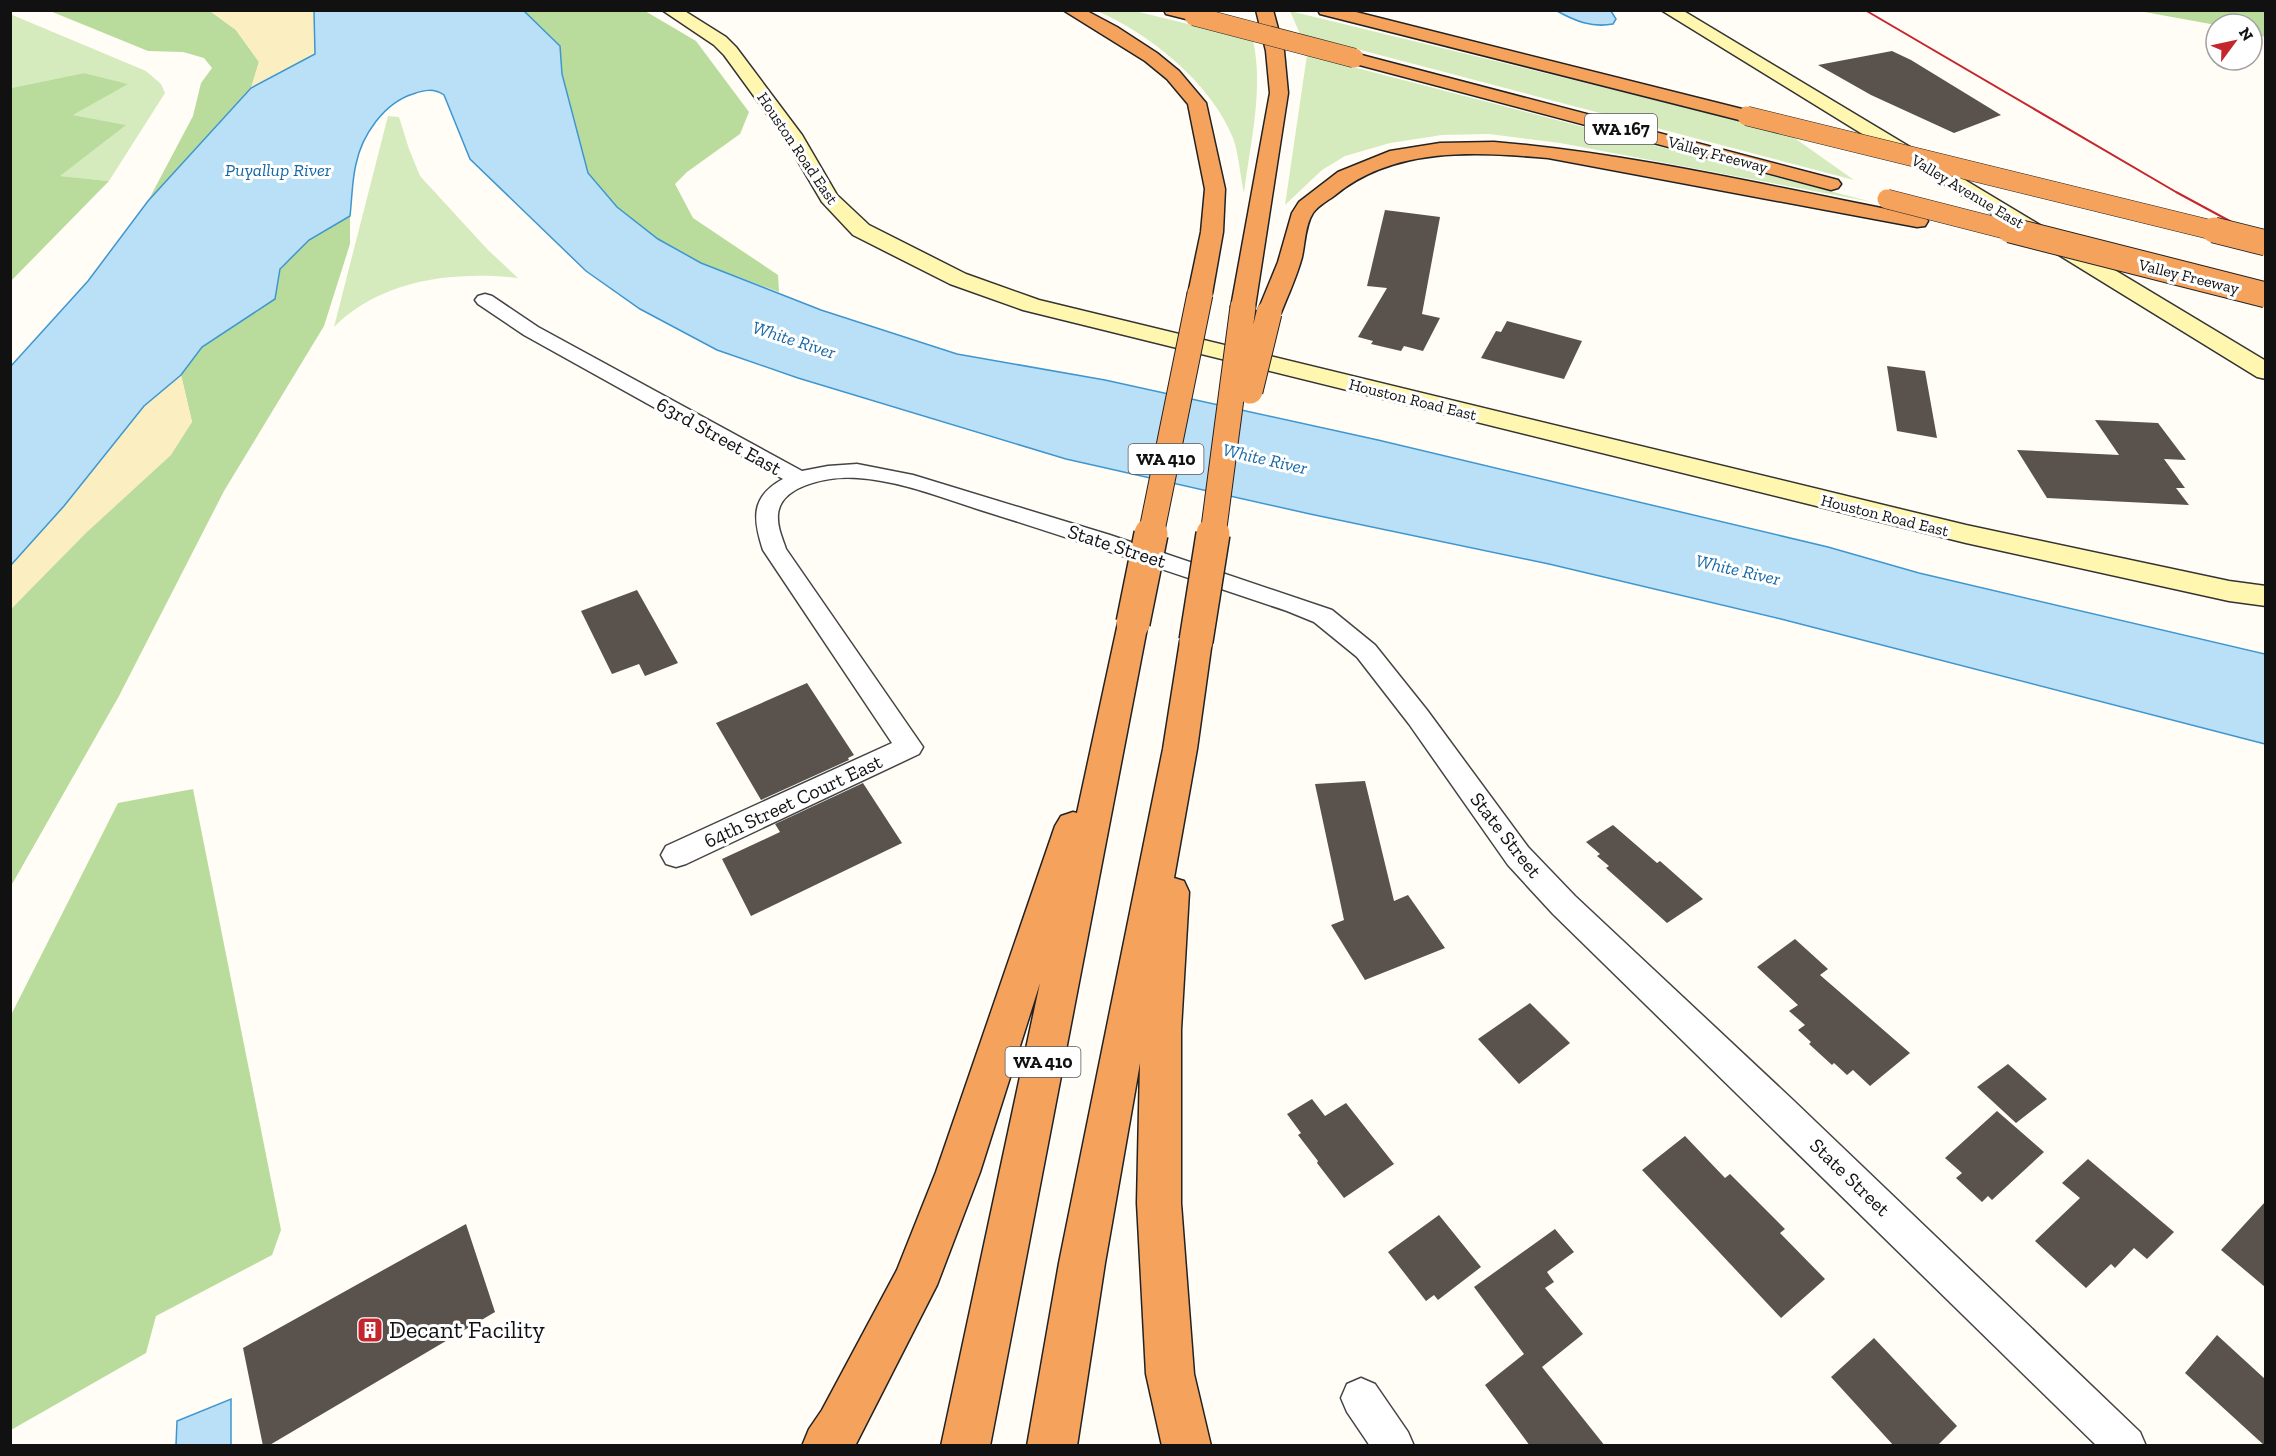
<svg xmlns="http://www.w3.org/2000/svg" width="2276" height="1456" viewBox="0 0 2276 1456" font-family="'Zilla Slab',serif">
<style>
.green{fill:#d5ebbd}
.forest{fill:#b9dc9c}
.sand{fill:#fbeec1}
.water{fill:#b9e0f7;stroke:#3f96cf;stroke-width:1.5}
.building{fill:#5a524d}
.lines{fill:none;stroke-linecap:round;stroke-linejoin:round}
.street-casing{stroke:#444;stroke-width:3}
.secondary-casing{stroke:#333;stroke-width:3}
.highway-casing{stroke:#222;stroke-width:3}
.street{fill:#fff;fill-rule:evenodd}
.secondary{fill:#fff6b0;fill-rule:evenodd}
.highway{fill:#f5a25d;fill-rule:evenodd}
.rail-far1{stroke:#c4262e;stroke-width:2}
.rail{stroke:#c4262e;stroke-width:4}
.highway-bridge-far2-casing{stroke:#222;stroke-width:20;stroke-linecap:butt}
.highway-bridge-far1-casing{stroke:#222;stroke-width:27;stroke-linecap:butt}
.highway-bridge-casing{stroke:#222;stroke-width:36;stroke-linecap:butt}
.highway-bridge-far2{stroke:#f5a25d;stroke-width:19}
.highway-bridge-far1{stroke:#f5a25d;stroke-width:25}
.highway-bridge{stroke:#f5a25d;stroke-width:33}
.labels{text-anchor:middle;stroke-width:6;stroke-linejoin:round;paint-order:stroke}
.far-street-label{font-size:16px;fill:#111;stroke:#fff}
.shield{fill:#fff;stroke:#585858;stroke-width:1.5}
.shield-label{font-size:18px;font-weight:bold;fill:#111}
.far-water-label{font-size:18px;font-style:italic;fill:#1768a6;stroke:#fff}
.street-label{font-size:20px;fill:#111;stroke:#fff}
.near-poi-label{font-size:24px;fill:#111;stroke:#fff;text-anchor:start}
</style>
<rect width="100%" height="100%" fill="#fffdf5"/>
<!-- green -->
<path class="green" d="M1097,11H1135L1253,40C1264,90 1250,143 1244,193C1240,176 1239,155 1233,138C1211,83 1150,34 1097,11Z
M1290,11L1786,132L1854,180L1300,34Z
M10,14L146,71L161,84L165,93L109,181L59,176L125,125L72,115L127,84L84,73L11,88Z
M1307,55L1872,202L1560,143L1489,134L1442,135L1390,143L1345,156L1322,170L1285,205Z
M388,116L399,117L409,149L420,176L488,250L518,278C454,271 382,279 334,327Z"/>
<!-- forest -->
<path class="forest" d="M50,11H210L236,30L259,62L251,88L148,201L193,116L201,83L212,68L204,58L183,52L148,51Z
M524,11H645L696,41L749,112L740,134L687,172L675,184L693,218L778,275L779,292L701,263L658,239L617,207L588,173L562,74L560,46Z
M2139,11H2265V37L2252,33V24L2216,25Z
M84,73L128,84L73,115L126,125L60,176L109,181L11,281V88Z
M350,216V244L324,326L224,491L119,696L11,886V609L192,422L181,375L202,347L275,299L280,269L309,240Z
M193,789L281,1230L272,1255L156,1316L146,1353L11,1430V1015L118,803Z"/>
<!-- sand -->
<path class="sand" d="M210,11H314L315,54L251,88L259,62L236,30Z
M181,375L192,422L171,455L86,533L11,609V565L64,506L144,406Z"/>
<!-- water -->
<path class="water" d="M314,11H524L560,46L562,74L588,173L617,207L658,239L701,263L821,310L957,354L1105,380L1378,440L1828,547L1919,573L2265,654V744L1781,619L1549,564L1310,514L1066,459L798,378L717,350L640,309L586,271L470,159L444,95C434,88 424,90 413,94C384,103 362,135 356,164C352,180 352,199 350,216L309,240L280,269L275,299L202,347L181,375L144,406L64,506L11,565V366L88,281L148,201L251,88L315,54Z
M1557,11H1611L1616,19L1613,24C1592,28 1575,21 1557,11Z
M231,1399V1445H176L177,1421Z"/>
<!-- building -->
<path class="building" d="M1892,51L1911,60L2001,115L1954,133L1871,95L1818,65Z
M1385,210L1440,217L1422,314L1440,318L1423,351L1404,346L1401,351L1371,344L1373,341L1358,337L1387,288L1367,286Z
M1507,321L1582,341L1564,379L1481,358L1496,331L1501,332Z
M1887,366L1925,371L1937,438L1897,431Z
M2095,420L2158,423L2186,460L2164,459L2185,488H2176L2189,505L2047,498L2017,450L2119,455Z
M637,590L678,663L645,676L639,664L612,674L581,611Z
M807,683L854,755L848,758L849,760L761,800L716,723Z
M1365,781L1394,901L1408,895L1445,948L1365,980L1331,925L1344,920L1315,784Z
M863,783L902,843L751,916L722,859L780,832L775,824Z
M1613,825L1657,863L1660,861L1703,899L1667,923L1606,868L1609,866L1597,856L1600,854L1586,842Z
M1795,939L1828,969L1820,975L1910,1053L1870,1086L1853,1070L1847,1075L1834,1063L1832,1065L1809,1044L1811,1042L1798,1030L1805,1025L1789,1011L1798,1005L1757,967Z
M1530,1003L1570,1043L1519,1084L1478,1039Z
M2008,1064L2047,1099L2016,1123L1977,1087Z
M1312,1099L1325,1116L1346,1103L1394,1164L1344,1198L1317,1163L1318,1161L1298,1135L1301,1133L1287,1114Z
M1997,1111L2044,1152L1992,1200L1988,1196L1982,1202L1956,1178L1962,1173L1945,1158Z
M1685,1136L1725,1178L1730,1174L1785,1229L1780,1233L1825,1279L1781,1318L1642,1170Z
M2088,1159L2174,1232L2147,1259L2134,1248L2115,1268L2111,1264L2086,1288L2035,1241L2080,1198L2062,1183Z
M2265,1202V1287L2221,1250Z
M1439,1215L1481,1267L1438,1300L1434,1295L1426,1301L1388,1252Z
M466,1224L495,1312L268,1446H263L243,1348Z
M1555,1229L1574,1252L1547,1272L1554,1282L1545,1288L1583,1334L1542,1367L1605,1446H1530L1485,1385L1524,1354L1474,1287Z
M2217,1335L2265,1379V1446L2185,1373Z
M1874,1338L1957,1426L1937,1446H1894L1831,1377Z"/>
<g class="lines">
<!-- street casing -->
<g class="street-casing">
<path id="street" d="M485,294L492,296L538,327L802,471L828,466L857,464L913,475L1110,535L1332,610L1375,645L1427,710L1528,847L1575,896L1794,1101L2140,1432L2146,1446H2097L1553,914L1508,865L1409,724L1357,657L1314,622L1287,611C1188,578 1089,544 990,513C947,500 903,481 858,478C834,476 781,483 778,514C777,527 782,537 786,549L923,747L919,754L686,864L676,867L666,864L661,855L666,846L892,743L763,550C753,519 750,497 783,479L524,335L478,304L475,300L478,296Z
M1361,1378L1375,1384L1408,1432L1414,1446H1370L1347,1412L1341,1398L1347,1384Z"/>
</g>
<!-- secondary casing -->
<g class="secondary-casing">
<path id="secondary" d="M662,10H683L726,37L736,47L802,135L837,195L869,225L966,274L1039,300L1966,525L2229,581L2266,586V606L2229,601L1966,543L1023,310L950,284L853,235L822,202L783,136L724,55L714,45Z
M1661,10H1682L2266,361V379L2257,377Z"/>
</g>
<!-- highway casing -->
<g class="highway-casing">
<path id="highway" d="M1063,10H1085L1117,27L1157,53L1179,71L1206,103L1225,189L1223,232L1212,294L1208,299L1200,301L1192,299L1188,294L1201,232L1205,189L1188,104L1167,79L1145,61Z
M1164,10L1200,12L1202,16L1200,20L1194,21L1166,14Z
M1256,10H1273L1284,51L1288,93L1255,307L1251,312L1243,314L1235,312L1231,307L1270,93L1266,51Z
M1318,10H1348L1754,112L1757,116L1754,120L1747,122L1320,14Z
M1354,53L1838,180L1841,184L1838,188L1831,190L1348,62L1345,58L1348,54Z
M1494,142C1636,154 1777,188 1917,215L1925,216L1928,221L1925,226L1917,227L1548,158C1475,152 1394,146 1334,196C1327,201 1318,206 1313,213C1305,225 1305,244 1302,257C1297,276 1288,295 1281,313L1277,318L1269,320L1261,318L1257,313L1278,262L1292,213L1299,202L1338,172L1390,151L1440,143Z
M1133,612L1144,615L1148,623L990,1446H941L1040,983L980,1172L937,1285L855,1446H802L809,1429L822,1410L897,1270L936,1172L1055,826L1061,816L1073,812L1077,813L1118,623L1122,615Z
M1196,630L1207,633L1212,641L1197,749L1174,878L1184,881L1189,892L1181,1030V1203L1194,1374L1211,1446H1162L1146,1374L1137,1203L1140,1063L1105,1263L1077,1446H1027L1059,1263L1163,749L1180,641L1185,633Z"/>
</g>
<!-- street -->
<use href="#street" class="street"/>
<!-- secondary -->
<use href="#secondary" class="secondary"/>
<!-- highway -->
<use href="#highway" class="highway"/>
<!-- rail-far1 -->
<path class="rail-far1" d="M1865,10L2176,192L2250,232"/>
<!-- rail -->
<path class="rail" d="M2248,230L2266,240"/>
<!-- highway-bridge-far2 casing -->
<g class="highway-bridge-far2-casing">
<path id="highway-bridge-far2" d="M1194,16L1354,58
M1747,116L2220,232
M1887,199L2016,232"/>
</g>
<!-- highway-bridge-far1 casing -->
<g class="highway-bridge-far1-casing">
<path id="highway-bridge-far1" d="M2010,230L2266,295
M2214,230L2266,243
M1250,391L1269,313
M1151,535L1200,294
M1213,535L1243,307"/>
</g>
<!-- highway-bridge casing -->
<g class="highway-bridge-casing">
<path id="highway-bridge" d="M1133,623L1151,534
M1196,641L1213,534"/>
</g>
<!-- highway-bridge-far2 -->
<use href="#highway-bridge-far2" class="highway-bridge-far2"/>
<!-- highway-bridge-far1 -->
<use href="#highway-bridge-far1" class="highway-bridge-far1"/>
<!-- highway-bridge -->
<use href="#highway-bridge" class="highway-bridge"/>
</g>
<!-- icons -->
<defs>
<g id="building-square" transform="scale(1.35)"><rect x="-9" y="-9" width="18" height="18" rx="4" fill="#c4262e" stroke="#fff"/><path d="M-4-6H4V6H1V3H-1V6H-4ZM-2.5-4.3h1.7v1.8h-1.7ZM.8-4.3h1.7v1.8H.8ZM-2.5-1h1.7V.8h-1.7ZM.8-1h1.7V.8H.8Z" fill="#fff"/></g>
</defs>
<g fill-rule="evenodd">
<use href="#building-square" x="370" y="1330"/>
</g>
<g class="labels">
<!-- far-street labels -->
<g class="far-street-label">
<text transform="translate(798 148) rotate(56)" y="6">Houston Road East</text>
<text transform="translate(1718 154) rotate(15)" y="6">Valley Freeway</text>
<text transform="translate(1968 191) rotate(31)" y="6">Valley Avenue East</text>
<text transform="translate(2189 276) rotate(14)" y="6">Valley Freeway</text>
<text transform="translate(1413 399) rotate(14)" y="6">Houston Road East</text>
<text transform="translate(1885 515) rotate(14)" y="6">Houston Road East</text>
</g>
<!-- shield labels -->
<g class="shield">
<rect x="1585" y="114" width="72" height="30" rx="4.5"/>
<rect x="1128.5" y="444" width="75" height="30" rx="4.5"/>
<rect x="1005.5" y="1047" width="75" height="30" rx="4.5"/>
</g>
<g class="shield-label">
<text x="1621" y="135">WA 167</text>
<text x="1166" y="465">WA 410</text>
<text x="1043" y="1068">WA 410</text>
</g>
<!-- far-water labels -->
<g class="far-water-label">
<text x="278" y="176">Puyallup River</text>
<text transform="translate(794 340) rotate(18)" y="6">White River</text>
<text transform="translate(1265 459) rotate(13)" y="6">White River</text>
<text transform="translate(1738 570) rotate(13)" y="6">White River</text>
</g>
<!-- street labels -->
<g class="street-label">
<text transform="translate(719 436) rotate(29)" y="7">63rd Street East</text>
<text transform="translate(1117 546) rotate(18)" y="7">State Street</text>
<text transform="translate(793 801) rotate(-25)" y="7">64th Street Court East</text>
<text transform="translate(1506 835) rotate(52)" y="7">State Street</text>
<text transform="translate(1850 1177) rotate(44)" y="7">State Street</text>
</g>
<!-- near-poi labels -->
<g class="near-poi-label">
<text x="389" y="1338">Decant Facility</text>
</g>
</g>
<!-- border -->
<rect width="2276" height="1456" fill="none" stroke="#111111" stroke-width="24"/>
<!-- north arrow -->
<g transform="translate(2234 42) rotate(57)"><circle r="28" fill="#ffffff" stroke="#a0a0a0" stroke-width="1.5"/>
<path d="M0-4.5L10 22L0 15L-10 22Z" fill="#c4262e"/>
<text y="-9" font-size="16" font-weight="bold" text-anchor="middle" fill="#111111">N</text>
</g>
</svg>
